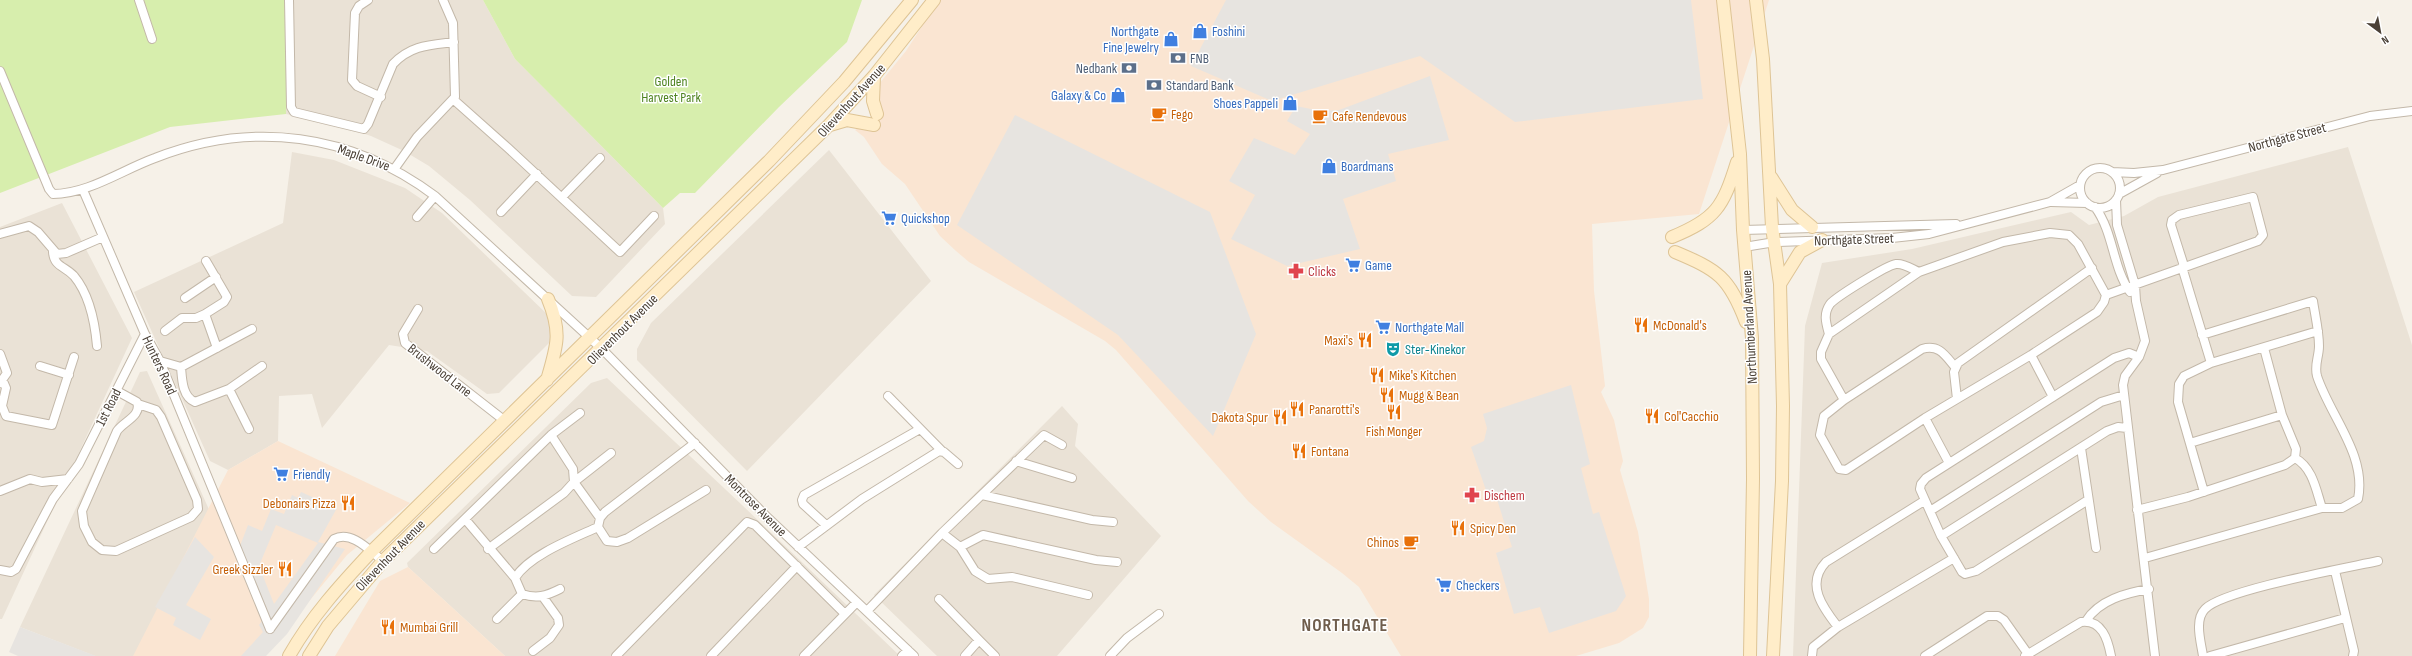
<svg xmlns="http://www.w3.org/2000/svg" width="2412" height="656" viewBox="0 0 2412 656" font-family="'Sofia Sans Condensed',sans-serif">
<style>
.residential{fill:#eae2d6}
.commercial{fill:#fae5d2}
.green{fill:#d7eead}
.parking{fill:#e7e4e0;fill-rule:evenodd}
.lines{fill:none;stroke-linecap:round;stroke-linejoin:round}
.street-casing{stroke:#c3b8a9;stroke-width:10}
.secondary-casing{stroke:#dec495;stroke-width:14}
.street{stroke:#fff;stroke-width:8}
.secondary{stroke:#ffedc9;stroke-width:12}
.labels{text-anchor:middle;stroke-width:3;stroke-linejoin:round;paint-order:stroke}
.shop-label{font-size:14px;fill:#366cbe;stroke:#fff;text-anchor:start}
.service-label{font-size:14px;fill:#4e5e75;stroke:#fff;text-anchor:start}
.park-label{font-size:14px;fill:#4f8421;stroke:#fff}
.street-label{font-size:14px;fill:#4a4036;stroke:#fff}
.food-label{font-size:14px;fill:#c56008;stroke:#fff;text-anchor:start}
.health-label{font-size:14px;fill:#be3a42;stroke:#fff;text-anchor:start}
.culture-label{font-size:14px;fill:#0d838f;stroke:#fff;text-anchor:start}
.district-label{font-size:18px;font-weight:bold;letter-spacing:1px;fill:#6f5d4c;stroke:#fff}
</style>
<rect width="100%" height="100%" fill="#f6f1e8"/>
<!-- residential -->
<path class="residential" d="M287,0H483L515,59L663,208L665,224L596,297L572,296L470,200L429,166L404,151L371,136L335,124L286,114Z
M2348,147L2412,345V656H1793L1805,326L1822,263L1912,249L2071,212L2089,225L2124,216L2158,197Z
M829,150L931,281L747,471L637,360V349L651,323Z
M292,152L334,160L405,188L442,213L549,316L552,333L549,343L499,393L487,394L427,351L389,345L322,428L312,394L279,396L278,441L228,470L210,461L134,292L283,223Z
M62,203L132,338L2,619H0V227Z
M147,371L211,514L134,656H95L20,627L140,372Z
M607,378L742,505L900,656H505L408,567L407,563L591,383Z
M1062,406L1078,424L1075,446L1161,536L1057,656H937L874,595Z"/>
<!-- commercial -->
<path class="commercial" d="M939,0H1769L1699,214L1592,224L1594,291L1605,386L1601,392L1614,420L1623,461L1620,470L1638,532L1649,599V617L1643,628L1619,643L1576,656H1401L1359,587L1342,573L1271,522L1248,501L1116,350L1105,341L969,262L956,251L940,236L905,184L882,164L864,137L855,130L880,113L877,108L879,84L906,51Z
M278,441L410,503L347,555L264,656H133L228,470Z
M408,567L505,656H335L380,581Z"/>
<!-- green -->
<path class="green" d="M0,0H287L286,114L170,127L0,193Z
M483,0H862L847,42L779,107L695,193H680L663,208L515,59Z"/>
<!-- parking -->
<path class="parking" d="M1226,0H1691L1703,99L1515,122L1420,56L1272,101L1191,66Z
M1430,76L1449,140L1388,154L1396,181L1343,199L1360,249L1287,266L1231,239L1255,195L1229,181L1254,138L1295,155L1310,134L1287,121L1296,106L1321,111L1339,110Z
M1015,115L1210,212L1256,334L1213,436L1118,335L957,225Z
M1571,385L1590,464L1581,468L1593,514L1599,512L1626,596L1616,611L1549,633L1540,607L1514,614L1496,553L1512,547L1495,493L1488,496L1471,447L1484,441L1487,428L1483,414Z
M301,492L337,508L318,542L345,549L287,634L266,656H241L263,632L259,625L268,613L240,546L248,525L262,531L271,509L284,514L292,495L298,498ZM276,525L318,543L274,604L259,566Z
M195,537L214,557L186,605L211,619L200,640L173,625L176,618L155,607Z
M20,627L96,656H18L9,652Z"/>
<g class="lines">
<!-- street casing -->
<g class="street-casing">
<path id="street" d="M139,0L152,39
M289,0L291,107L294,112L298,113L364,129L368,124L393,64C411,45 430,45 454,42
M368,0L359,6L355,13L352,80L357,86L381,97
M0,71L49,189L53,194C88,194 122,170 155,158C252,120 351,133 435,196L602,349L768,518L914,656
M454,100L508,148L620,252L654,216
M395,168L417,137L455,97L453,23L443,0
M2080 188a20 20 0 1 1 40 0a20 20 0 1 1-40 0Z
M2112,172L2134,173L2163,170L2370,116L2412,111
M83,190L145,334L160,361L270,629
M2119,194L2157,173
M562,197L600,158
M2116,200L2117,225L2135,285L2136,301L2145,341L2139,357L2125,376L2123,385L2155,656
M2051,202L2087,203
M2095,207C2114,233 2112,266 2130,292
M501,212L537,174
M417,217L435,196
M1743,230L1956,224
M0,234L29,226L38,232L57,254L66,253L103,237
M1744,247L1775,242L1892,238L1929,234L2050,202L2080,185
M53,252C54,267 65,266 74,276C89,294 95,323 97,346
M2182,267L2211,363
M2106,295L2258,241L2263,235L2253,197L2179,215L2172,220L2171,225L2184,266
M185,298L216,277
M418,309L403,334L405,343L505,421
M205,314L224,302L227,297L206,261
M165,331L182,318H196L205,314L217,348
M1829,334C1826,323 1823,314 1830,304C1836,297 1887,265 1896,264C1904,263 1912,269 1919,272
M2202,335L2313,301C2315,315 2319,331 2319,346C2319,357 2314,365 2317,376C2330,416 2367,455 2358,499L2342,508H2322C2316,490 2313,468 2295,458
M0,354L7,373L0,383
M2031,355L2053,397
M160,361L181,367L252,329
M40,366L69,375
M181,367C182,378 182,397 195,402L229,389L249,429
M3,381L6,388L2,406L6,416L52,425L74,357
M229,389L262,366
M117,391L137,402C142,416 124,421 117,431L82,511L84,526L92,542L102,550L116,551L191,517L198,509L197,500L161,417L156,410L138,404
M888,396L942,451
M1957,399L1954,372L1958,363L2092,268
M1844,400L1821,359V352L1829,334L1919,272L2003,242L2050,233L2069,235L2078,244L2106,295L2104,302L2097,312L2031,355L1925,418L1846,470L1839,469L1820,435L1824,416L1844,400L1922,349C1939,344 1945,355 1955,367
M1925,418L1949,463
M695,443L605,512L600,518L598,527L607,541L617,542L628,538L706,490
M2190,443L2282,415
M2081,448L2096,548
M1016,461L1072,478
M0,491L30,479L42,482L68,479
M2204,492L2178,402L2179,384L2184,376L2211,363L2318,331
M982,495L1092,520L1113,522
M2088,500L1976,571L1965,574L1962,572L1941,536L1920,489L1921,484L1926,478L2114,358L2129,353L2139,357
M2137,510L2188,497L2285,465L2295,458L2296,449L2282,415L2264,348
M1930,511L2101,402L2124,395
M600,518L574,482L611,453
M465,519L515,578
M826,525L803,504L802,500L804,495L920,429
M942,533L960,547L983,535L1096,560L1117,562
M1941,536L2107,431L2118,427L2127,428
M798,547L862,499L939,451L944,452L958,464
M960,547L975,571L988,579L1012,577L1088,595
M434,549L551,435L580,413
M488,549L564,493L574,482L573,469L551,435
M2145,558L2322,508
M0,570L11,572L16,569L53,499L79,464L145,334
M2335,571L2354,651L2353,656
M560,589C546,596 537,599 522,594L515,578C529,555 574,538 598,527
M939,599L979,640
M867,611L942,533L1044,435L1062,445
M497,619L522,594
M2086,621C2099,600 2126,593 2149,589
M1838,627C1823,608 1805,584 1826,562L1924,501
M270,629L334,539C352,530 370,551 383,561
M533,651L550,638L559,625L558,618L543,597
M616,656L747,522L755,525L845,614
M711,656L797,566
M804,656L857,602
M902,656L908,650
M965,656L979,640L995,656
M1110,656L1127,638L1159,614
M1812,656L1813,647L1838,627L1954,558
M1925,656L1987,616H1998L2004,620L2028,654
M2025,656L2081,622C2102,619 2108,640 2111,656
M2203,656C2201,642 2194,620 2205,609C2223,590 2346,568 2378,561
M2210,656L2345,618"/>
</g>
<!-- secondary casing -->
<g class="secondary-casing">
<path id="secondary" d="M1723,0L1740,154L1743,230L1752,338L1753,479L1750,656
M1756,0L1763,59L1772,227L1780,284L1783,406L1782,481L1773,656
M874,76L873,101L877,114
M830,125L847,120L874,125
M1771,177L1792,210L1812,227
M1672,237C1716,219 1723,207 1737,162
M1675,252C1718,270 1729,277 1746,322
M1780,284L1800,252L1822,240
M547,380C557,346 562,333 548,299
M289,656C311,617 341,584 371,552L769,161L844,82L912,0
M309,656L328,626L383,561L829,125L874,76L934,0"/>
</g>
<!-- street -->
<use href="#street" class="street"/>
<!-- secondary -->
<use href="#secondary" class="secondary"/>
</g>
<!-- icons -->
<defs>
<g id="shop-bare" transform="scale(1.2)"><path d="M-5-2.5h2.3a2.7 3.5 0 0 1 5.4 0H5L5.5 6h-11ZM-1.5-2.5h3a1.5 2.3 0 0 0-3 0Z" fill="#3f7fe0" stroke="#fff" stroke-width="2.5" paint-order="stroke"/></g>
<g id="bank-bare" transform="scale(1.2)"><path d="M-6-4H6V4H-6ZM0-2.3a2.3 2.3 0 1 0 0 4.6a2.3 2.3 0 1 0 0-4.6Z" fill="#5c6f8a" stroke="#fff" stroke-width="2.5" paint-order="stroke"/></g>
<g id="cafe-bare" transform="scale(1.2)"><path d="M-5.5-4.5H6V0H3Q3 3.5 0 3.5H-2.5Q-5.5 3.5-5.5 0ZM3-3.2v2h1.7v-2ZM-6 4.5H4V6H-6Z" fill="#e8710a" stroke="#fff" stroke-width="2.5" paint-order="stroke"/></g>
<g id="supermarket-bare" transform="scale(1.2)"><path d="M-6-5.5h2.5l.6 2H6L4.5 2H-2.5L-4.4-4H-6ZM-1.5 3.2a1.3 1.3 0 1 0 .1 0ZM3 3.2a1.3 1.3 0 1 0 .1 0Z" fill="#3f7fe0" stroke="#fff" stroke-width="2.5" paint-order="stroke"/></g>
<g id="pharmacy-bare" transform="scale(1.2)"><path d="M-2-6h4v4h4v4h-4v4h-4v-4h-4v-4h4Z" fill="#e0444e" stroke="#fff" stroke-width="2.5" paint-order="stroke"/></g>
<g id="restaurant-bare" transform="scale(1.2)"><path d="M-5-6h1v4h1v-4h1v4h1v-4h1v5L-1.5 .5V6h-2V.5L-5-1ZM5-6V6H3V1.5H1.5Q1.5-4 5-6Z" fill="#e8710a" stroke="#fff" stroke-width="2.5" paint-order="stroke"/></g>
<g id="theatre-bare" transform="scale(1.2)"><path d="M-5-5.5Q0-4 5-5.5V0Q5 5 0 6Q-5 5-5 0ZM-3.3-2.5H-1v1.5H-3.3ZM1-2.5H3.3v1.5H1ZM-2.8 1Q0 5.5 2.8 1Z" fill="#0f9aa8" stroke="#fff" stroke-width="2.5" paint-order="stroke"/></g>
</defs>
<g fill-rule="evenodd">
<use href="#shop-bare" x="1200" y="31"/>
<use href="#shop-bare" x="1171" y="39"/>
<use href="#bank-bare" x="1178" y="58"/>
<use href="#bank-bare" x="1129" y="68"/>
<use href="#bank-bare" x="1154" y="85"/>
<use href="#shop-bare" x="1118" y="95"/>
<use href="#shop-bare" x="1290" y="103"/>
<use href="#cafe-bare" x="1159" y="114"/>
<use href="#cafe-bare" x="1320" y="116"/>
<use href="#shop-bare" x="1329" y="166"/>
<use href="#supermarket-bare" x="889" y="218"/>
<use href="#supermarket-bare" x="1353" y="265"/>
<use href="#pharmacy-bare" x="1296" y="271"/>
<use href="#restaurant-bare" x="1641" y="325"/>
<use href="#supermarket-bare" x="1383" y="327"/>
<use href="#restaurant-bare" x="1365" y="340"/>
<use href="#theatre-bare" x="1393" y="349"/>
<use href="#restaurant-bare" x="1377" y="375"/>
<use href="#restaurant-bare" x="1387" y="395"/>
<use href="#restaurant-bare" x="1297" y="409"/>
<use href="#restaurant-bare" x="1394" y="412"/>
<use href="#restaurant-bare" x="1652" y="416"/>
<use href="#restaurant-bare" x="1280" y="417"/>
<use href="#restaurant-bare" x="1299" y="451"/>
<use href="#supermarket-bare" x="281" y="474"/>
<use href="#pharmacy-bare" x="1472" y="495"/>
<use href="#restaurant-bare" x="348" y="503"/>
<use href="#restaurant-bare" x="1458" y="528"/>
<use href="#cafe-bare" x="1411" y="542"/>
<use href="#restaurant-bare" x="285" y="569"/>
<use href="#supermarket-bare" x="1444" y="585"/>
<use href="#restaurant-bare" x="388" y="627"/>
</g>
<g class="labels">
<!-- shop labels -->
<g class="shop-label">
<text x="1159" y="36" text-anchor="end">Northgate<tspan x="1159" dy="16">Fine Jewelry</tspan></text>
<text x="1212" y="36">Foshini</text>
<text x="1106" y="100" text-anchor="end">Galaxy &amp; Co</text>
<text x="1278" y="108" text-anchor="end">Shoes Pappeli</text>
<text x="1341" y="171">Boardmans</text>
<text x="901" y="223">Quickshop</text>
<text x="1365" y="270">Game</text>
<text x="1395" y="332">Northgate Mall</text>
<text x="293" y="479">Friendly</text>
<text x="1456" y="590">Checkers</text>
</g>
<!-- service labels -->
<g class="service-label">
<text x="1190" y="63">FNB</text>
<text x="1117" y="73" text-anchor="end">Nedbank</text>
<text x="1166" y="90">Standard Bank</text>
</g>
<!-- park labels -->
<g class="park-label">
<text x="671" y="86">Golden<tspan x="671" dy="16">Harvest Park</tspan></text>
</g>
<!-- street labels -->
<g class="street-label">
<text transform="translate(851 100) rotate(-48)" y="5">Olievenhout Avenue</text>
<text transform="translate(2287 137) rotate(-15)" y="5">Northgate Street</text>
<text transform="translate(364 157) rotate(20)" y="5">Maple Drive</text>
<text transform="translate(1854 239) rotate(-2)" y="5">Northgate Street</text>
<text transform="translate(1749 327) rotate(-93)" y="5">Northumberland Avenue</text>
<text transform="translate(622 329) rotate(-45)" y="5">Olievenhout Avenue</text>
<text transform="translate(160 365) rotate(65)" y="5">Hunters Road</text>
<text transform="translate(440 370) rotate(38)" y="5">Brushwood Lane</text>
<text transform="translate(108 407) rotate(-63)" y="5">1st Road</text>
<text transform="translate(756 505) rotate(45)" y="5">Montrose Avenue</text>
<text transform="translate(390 555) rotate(-46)" y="5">Olievenhout Avenue</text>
</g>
<!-- food labels -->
<g class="food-label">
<text x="1171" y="119">Fego</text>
<text x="1332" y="121">Cafe Rendevous</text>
<text x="1653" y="330">McDonald's</text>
<text x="1353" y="345" text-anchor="end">Maxi's</text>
<text x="1389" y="380">Mike's Kitchen</text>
<text x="1399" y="400">Mugg &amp; Bean</text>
<text x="1309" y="414">Panarotti's</text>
<text x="1664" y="421">Col'Cacchio</text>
<text x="1268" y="422" text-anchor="end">Dakota Spur</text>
<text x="1394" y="436" text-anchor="middle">Fish Monger</text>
<text x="1311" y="456">Fontana</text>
<text x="336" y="508" text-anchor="end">Debonairs Pizza</text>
<text x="1470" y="533">Spicy Den</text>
<text x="1399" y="547" text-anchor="end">Chinos</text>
<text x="273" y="574" text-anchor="end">Greek Sizzler</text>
<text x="400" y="632">Mumbai Grill</text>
</g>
<!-- health labels -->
<g class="health-label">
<text x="1308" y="276">Clicks</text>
<text x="1484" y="500">Dischem</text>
</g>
<!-- culture labels -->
<g class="culture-label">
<text x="1405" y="354">Ster-Kinekor</text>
</g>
<!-- district labels -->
<g class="district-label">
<text x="1345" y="631">NORTHGATE</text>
</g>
</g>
<!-- north arrow -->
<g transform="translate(2380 32) rotate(148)" stroke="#ffffff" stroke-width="3" paint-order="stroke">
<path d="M0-3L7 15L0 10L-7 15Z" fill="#4a4036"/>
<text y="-6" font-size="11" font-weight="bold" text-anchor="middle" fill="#4a4036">N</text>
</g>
</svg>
